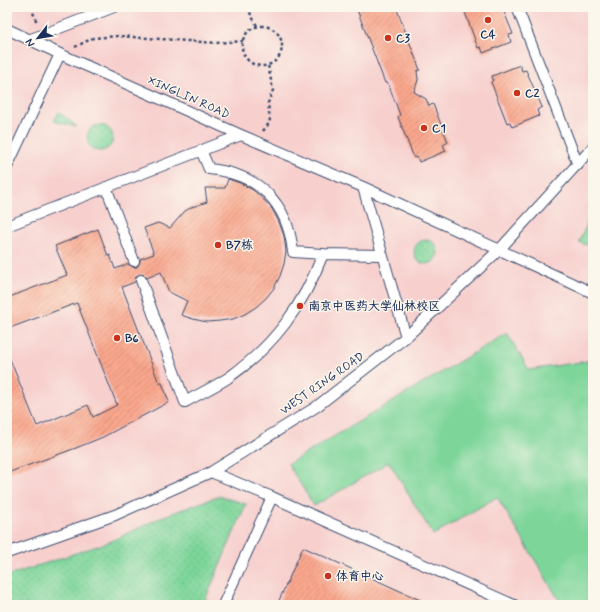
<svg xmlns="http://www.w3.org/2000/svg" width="600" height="612" viewBox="0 0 600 612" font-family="Mynerve,'LXGW WenKai TC',sans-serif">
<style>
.built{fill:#f7d0ce}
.grass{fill:url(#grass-dots);stroke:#4c827c}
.green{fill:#7dd59a;stroke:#4c827c}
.building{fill:url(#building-hatch)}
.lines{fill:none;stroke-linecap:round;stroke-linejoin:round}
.lane-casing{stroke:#3b4a6d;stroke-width:12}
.path{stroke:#3b4a6d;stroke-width:2.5;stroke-dasharray:3 3;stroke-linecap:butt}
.lane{stroke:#fff;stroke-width:10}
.poi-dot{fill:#c8321e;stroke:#fbf7ec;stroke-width:1.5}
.labels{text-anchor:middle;stroke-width:3;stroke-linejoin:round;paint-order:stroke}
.poi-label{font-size:12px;font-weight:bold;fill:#1b2f5e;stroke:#fbf7ec;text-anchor:start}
.street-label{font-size:12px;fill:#1b2f5e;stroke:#fbf7ec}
</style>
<defs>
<pattern id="grass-dots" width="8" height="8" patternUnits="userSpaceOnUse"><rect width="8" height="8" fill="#7dd59a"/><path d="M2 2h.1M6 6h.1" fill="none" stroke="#6bb787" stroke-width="1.8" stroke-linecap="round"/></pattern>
<pattern id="building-hatch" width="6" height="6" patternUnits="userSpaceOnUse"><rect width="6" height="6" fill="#faa78d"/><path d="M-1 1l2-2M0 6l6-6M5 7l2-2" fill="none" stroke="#ca8876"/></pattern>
</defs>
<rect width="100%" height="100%" fill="#fbf7ec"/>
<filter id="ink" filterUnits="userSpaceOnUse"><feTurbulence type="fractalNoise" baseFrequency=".025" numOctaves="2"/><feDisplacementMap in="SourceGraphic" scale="8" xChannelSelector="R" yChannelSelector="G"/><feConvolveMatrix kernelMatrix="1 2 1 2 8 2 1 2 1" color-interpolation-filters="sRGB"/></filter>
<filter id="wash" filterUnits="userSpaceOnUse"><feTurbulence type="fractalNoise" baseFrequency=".012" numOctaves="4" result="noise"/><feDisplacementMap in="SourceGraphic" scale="16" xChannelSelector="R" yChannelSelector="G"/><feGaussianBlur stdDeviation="0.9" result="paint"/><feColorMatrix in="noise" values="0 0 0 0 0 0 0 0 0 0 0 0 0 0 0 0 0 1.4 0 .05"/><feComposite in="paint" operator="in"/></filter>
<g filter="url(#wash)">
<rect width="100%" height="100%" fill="#eee2c3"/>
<!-- built -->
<path class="built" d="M7,7H593V605H7Z"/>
<!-- grass -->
<path class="grass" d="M59,112L77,127L54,121Z
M87 138a13 13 0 1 1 26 0a13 13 0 1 1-26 0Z
M414 252a12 12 0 1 1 24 0a12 12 0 1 1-24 0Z
M219,496L246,504L203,605H7V576L109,542L164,516Z"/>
<!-- green -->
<path class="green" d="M593,210V247L579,242Z
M507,333L529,370L593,360V597L579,605H562L497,497L433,535L389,462L314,506L288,464Z"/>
<g id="blocks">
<!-- building -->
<path class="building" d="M356,7H396L420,70L417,71L418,80L414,92L426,99L429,106L433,104L448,142L443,145L446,151L419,162L417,157L414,158L398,117L400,115L388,83H385Z
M463,7H502L513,34L509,35L511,42L483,53L481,47L478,48Z
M520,65L522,71L526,70L542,107L537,110L539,116L512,127L510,122L507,123L491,82L493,80L492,76Z
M228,179L240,183L253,190L263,199L272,209L279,222L284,236L286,251L284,264L280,276L274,288L266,298L256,307L245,314L233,319L220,321L207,322L193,319L181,315L187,301L169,292L161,272L147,278L143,274L136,276L135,282L122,287L159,383H162L169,402L103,437L76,448L7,473V352L37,426L88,405L93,417L117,405L77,303L7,329V298L67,275L55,246L98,229L108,256L110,255L115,269L128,264L133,267H137L140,262V259L154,254L144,228L158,223L170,228L185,211L192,207L207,202L205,188H225Z
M303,547L431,605H277Z"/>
</g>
</g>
<g filter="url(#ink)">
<use href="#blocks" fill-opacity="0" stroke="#3b4a6d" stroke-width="1"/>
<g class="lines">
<!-- lane casing -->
<g class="lane-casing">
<path id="lane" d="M517,7L578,165
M7,29L60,54L241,135L363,187L593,293
M31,39L114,7
M7,167L60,54
M106,187L134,261
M363,187L406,337
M7,226L241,135
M323,254L382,255
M141,280L185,402C199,394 214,387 228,378C274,346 303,306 323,254L293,252C288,203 259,174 209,169L201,150
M211,472L272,497L514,605
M7,553L115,515L211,472L316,407L406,337L500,249L593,147
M223,605L272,497"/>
</g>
<!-- path -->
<path class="path" d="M31,7L37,23
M247,7L257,26
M242 46a20 20 0 1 1 40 0a20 20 0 1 1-40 0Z
M75,47L93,38L119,36L216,43L243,41
M263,131L270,122L268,103L273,90L268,65"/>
<!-- lane -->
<use href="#lane" class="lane"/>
</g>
</g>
<!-- markers -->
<g class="poi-dot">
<circle cx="488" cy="20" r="4"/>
<circle cx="388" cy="38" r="4"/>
<circle cx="517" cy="93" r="4"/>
<circle cx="424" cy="128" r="4"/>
<circle cx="218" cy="245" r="4"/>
<circle cx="300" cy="306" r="4"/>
<circle cx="117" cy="338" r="4"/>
<circle cx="328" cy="576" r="4"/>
</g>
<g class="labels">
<!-- poi labels -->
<g class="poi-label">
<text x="488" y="38" text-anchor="middle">C4</text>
<text x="396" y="42">C3</text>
<text x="525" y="97">C2</text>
<text x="432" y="132">C1</text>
<text x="226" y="249">B7栋</text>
<text x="308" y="310">南京中医药大学仙林校区</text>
<text x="125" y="342">B6</text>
<text x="336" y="580">体育中心</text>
</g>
<!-- street labels -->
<g class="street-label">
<text transform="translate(189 97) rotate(24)" y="4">XINGLIN ROAD</text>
<text transform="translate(322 383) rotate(-35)" y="4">WEST RING ROAD</text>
</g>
</g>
<!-- margin -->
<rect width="600" height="612" fill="none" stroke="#fbf7ec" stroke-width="24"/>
<!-- north arrow -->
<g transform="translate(38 38) rotate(239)" stroke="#fbf7ec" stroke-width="3" paint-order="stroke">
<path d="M0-3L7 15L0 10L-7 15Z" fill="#1b2f5e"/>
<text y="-6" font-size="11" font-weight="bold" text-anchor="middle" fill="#1b2f5e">N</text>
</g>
</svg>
